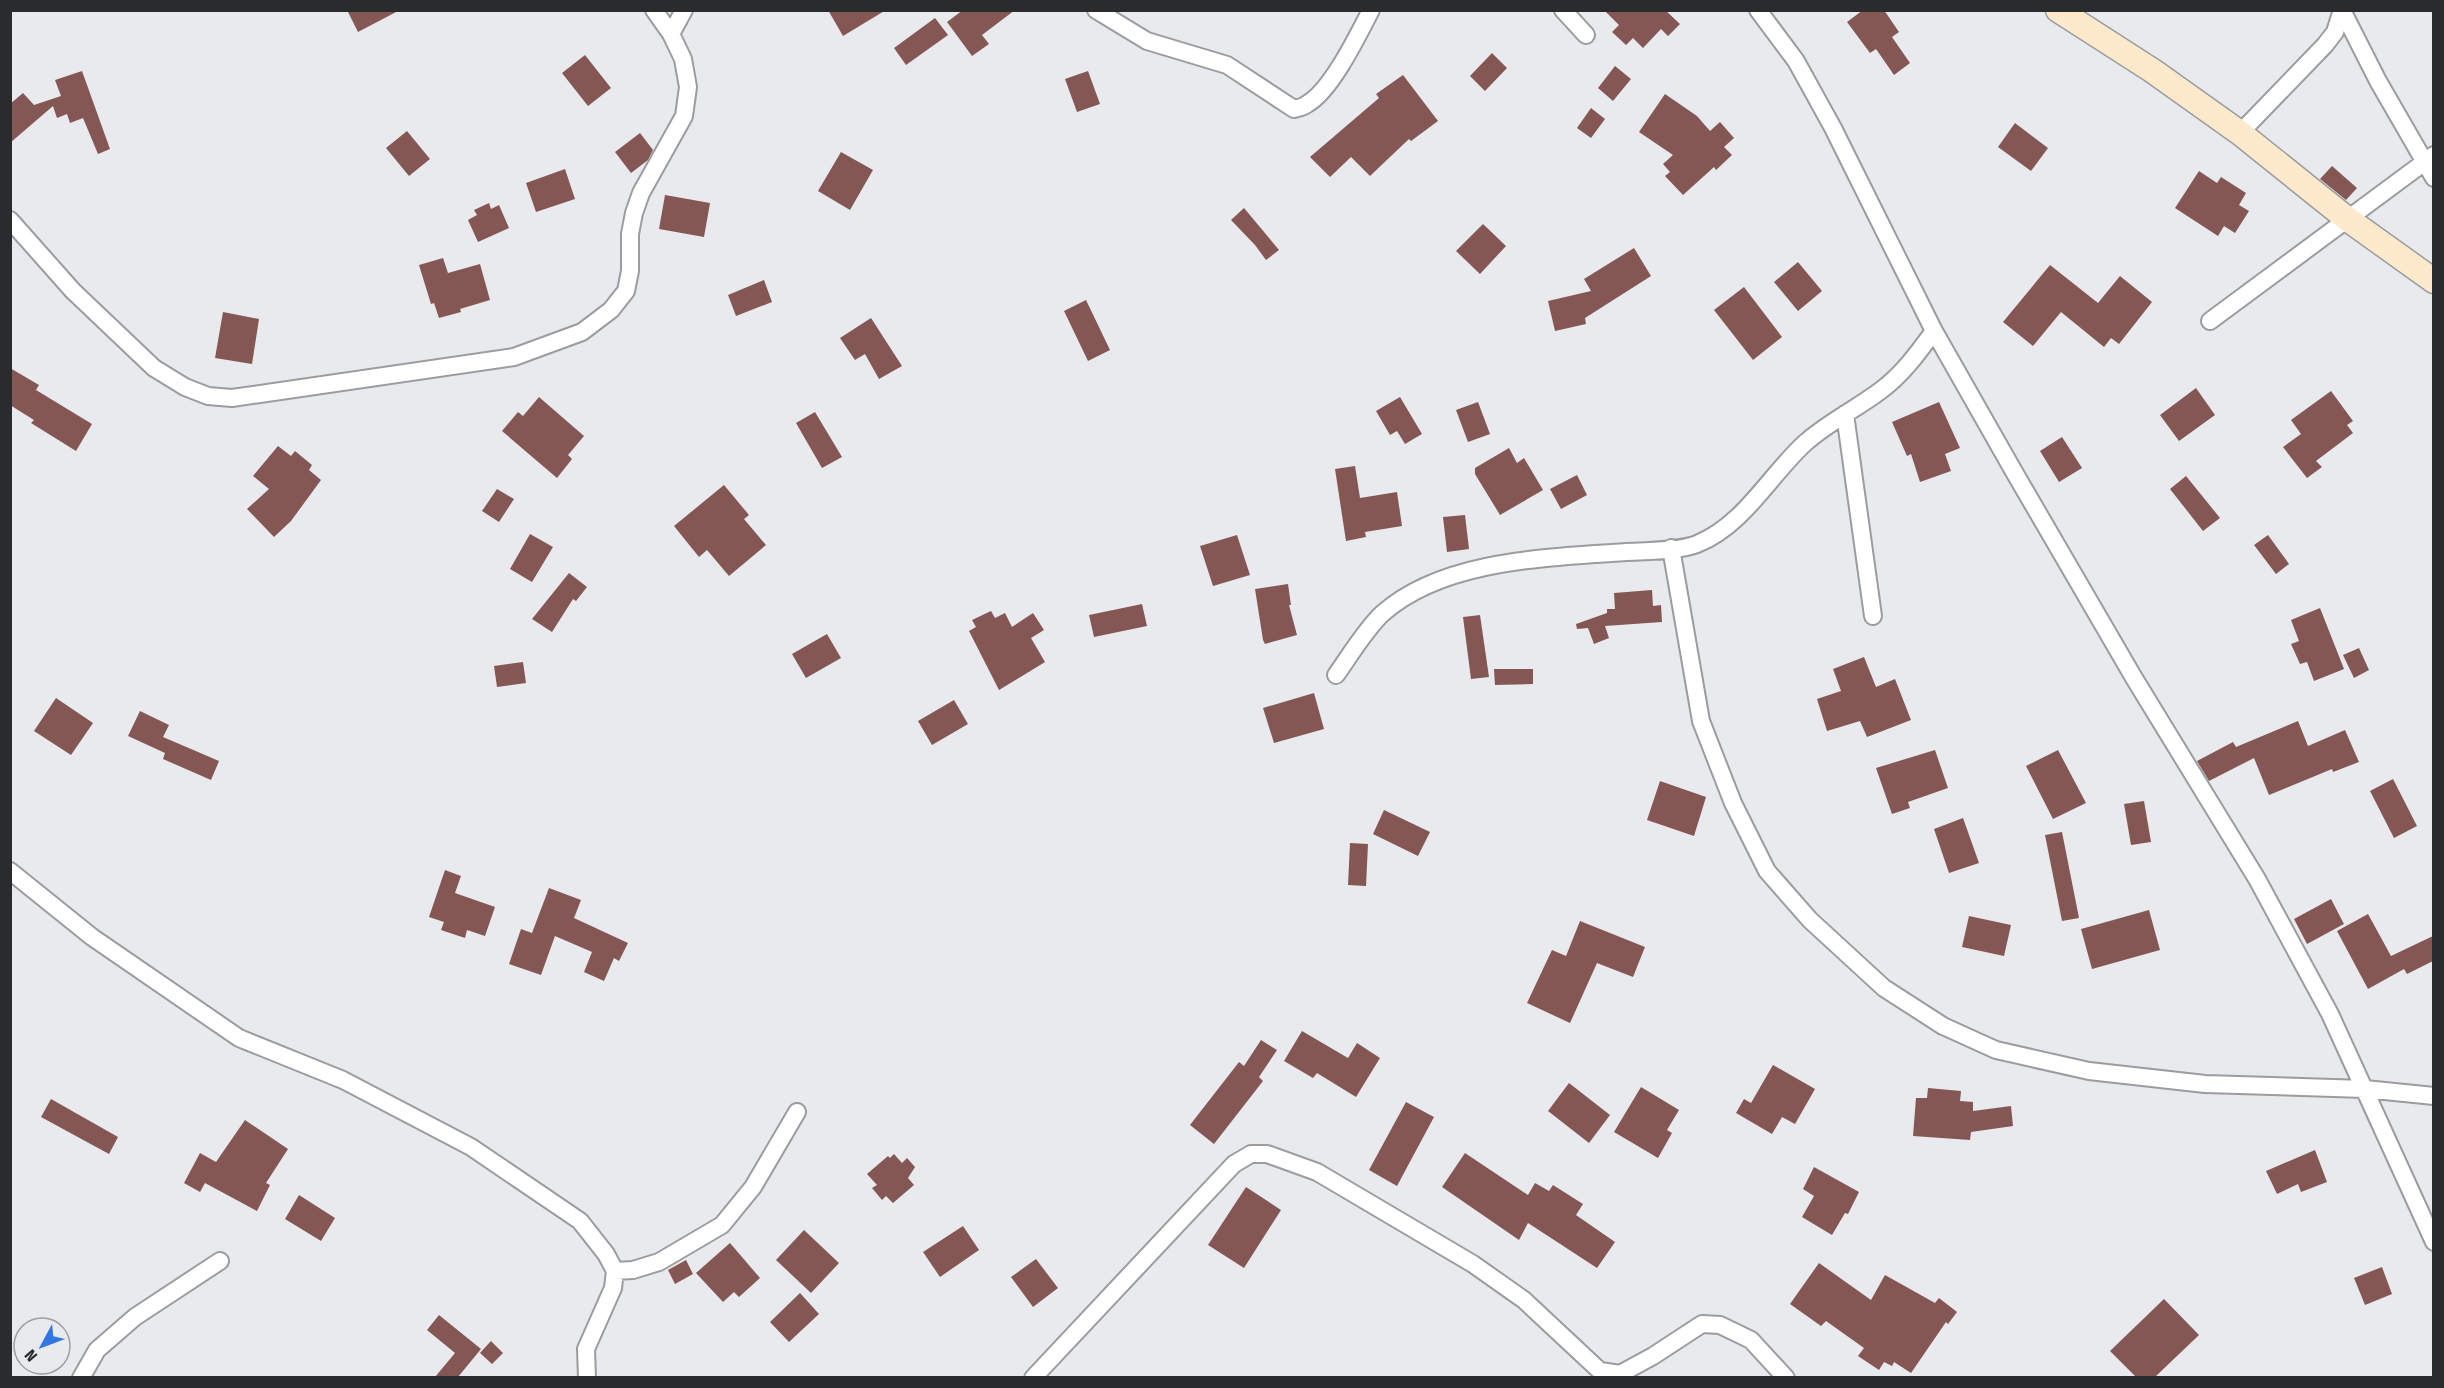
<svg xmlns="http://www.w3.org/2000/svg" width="2444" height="1388" viewBox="0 0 2444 1388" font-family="'Fira Sans Condensed',sans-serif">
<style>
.building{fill:#855754}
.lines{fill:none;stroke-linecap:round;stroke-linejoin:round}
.street-casing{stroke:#9a9d9f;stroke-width:20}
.secondary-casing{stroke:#9a9d9f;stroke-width:27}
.street{stroke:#fff;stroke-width:16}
.secondary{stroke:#fdeacc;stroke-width:24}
</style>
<rect width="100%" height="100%" fill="#e8eaed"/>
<!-- building -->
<path class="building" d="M347,10H400L358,32Z
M828,10H886L843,36Z
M963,10H1015L982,35L989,44L972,56L947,22Z
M1604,10H1665L1680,24L1668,36L1661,29L1643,48L1633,38L1626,45L1612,32L1619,25Z
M1863,10H1884L1899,32L1892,37L1910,63L1894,75L1876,49L1870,53L1847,22Z
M935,18L948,35L906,65L894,48Z
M1492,53L1507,68L1485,91L1470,76Z
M585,55L611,88L588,106L562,73Z
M1615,66L1631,79L1613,101L1598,88Z
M82,71L110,149L98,154L83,118L70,123L67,114L57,118L53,106L10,143V104L23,93L34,105L61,96L55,80Z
M1088,71L1100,104L1077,112L1065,79Z
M1403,75L1438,121L1411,141L1409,139L1370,176L1351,157L1330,177L1310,157L1379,98L1376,94Z
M1665,94L1697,116L1710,131L1720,122L1734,138L1724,147L1732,155L1716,170L1714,167L1683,195L1665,176L1670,172L1663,164L1673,155L1639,132Z
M1591,108L1605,119L1591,138L1577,128Z
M2015,123L2048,148L2031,171L1998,147Z
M407,131L430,159L409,176L386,148Z
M640,133L653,150L648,160L631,173L615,152Z
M841,152L873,170L850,210L818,191Z
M2332,166L2357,188L2346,200L2320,179Z
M565,169L575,199L536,212L526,183Z
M2199,171L2217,183L2221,177L2246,193L2239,205L2249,211L2235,233L2224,226L2218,236L2175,208Z
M665,195L710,203L704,237L659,229Z
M489,203L491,209L499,205L509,228L478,242L468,220L477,215L474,210Z
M1244,208L1279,250L1266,260L1255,245L1231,220Z
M1483,224L1506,246L1480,274L1456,251Z
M1634,248L1651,276L1585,318L1586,324L1555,331L1548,301L1591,291L1584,279Z
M443,258L448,273L480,264L490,300L460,309L461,312L439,318L434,303L431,304L419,265Z
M1798,262L1822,291L1798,311L1774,282Z
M2050,265L2098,303L2120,276L2152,302L2119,344L2111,338L2104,347L2061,312L2033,346L2003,322Z
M764,280L772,302L736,316L728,295Z
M1744,287L1782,337L1753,360L1714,310Z
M1086,300L1110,350L1088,361L1064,311Z
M223,312L259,319L252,364L215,358Z
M871,318L902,366L879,379L865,354L855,360L840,338Z
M10,368L39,385L36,390L92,424L76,451L31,423L34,420L10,405Z
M2196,388L2215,415L2179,441L2160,415Z
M2331,391L2353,421L2347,425L2353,433L2316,461L2322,467L2307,478L2283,447L2301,434L2291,420Z
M539,397L584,436L568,455L572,459L557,478L502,431L518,412L523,416Z
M1400,397L1422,434L1405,444L1397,431L1390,435L1376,411Z
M1478,402L1490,434L1468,442L1456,410Z
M1939,402L1960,448L1945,454L1951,471L1920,482L1911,454L1907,456L1892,422Z
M815,412L842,457L822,468L796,423Z
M2062,437L2082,468L2059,482L2040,451Z
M278,446L291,456L295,451L312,465L309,470L321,480L291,521L274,537L247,509L269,489L253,476Z
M1509,448L1517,463L1524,458L1543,490L1500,515L1475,474V468Z
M1355,466L1360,498L1397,492L1402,526L1365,532L1366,537L1346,541L1335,469Z
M1577,475L1587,495L1561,509L1550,489Z
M2186,476L2220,518L2203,531L2170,489Z
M724,485L749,515L744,519L766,545L729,576L707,550L699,557L674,526Z
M497,489L514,499L499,522L482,511Z
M1465,515L1469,549L1447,552L1443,517Z
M530,534L553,547L532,582L510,569Z
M1237,535L1250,575L1213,586L1200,546Z
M2268,535L2289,564L2276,574L2254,545Z
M569,573L587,587L576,601L573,599L552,632L532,619Z
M1288,584L1291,605H1289L1297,635L1265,644L1263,640L1255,589Z
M1652,590L1653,606L1661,605L1662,622L1605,626L1609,638L1594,644L1588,628L1577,629L1576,624L1607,613V609H1615L1614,593Z
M1142,604L1147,626L1094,637L1089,615Z
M2320,608L2344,669L2314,681L2307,662L2300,664L2291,644L2299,641L2291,620Z
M991,611L995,618L1005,613L1012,627L1033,613L1044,630L1031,638L1045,662L999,690L969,631L976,627L972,620Z
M1480,615L1489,677L1471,679L1463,617Z
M827,634L841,658L806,678L792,654Z
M2359,648L2369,670L2354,678L2343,655Z
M1864,657L1876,687L1895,679L1911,720L1867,737L1860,721L1827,731L1817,699L1841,691L1833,669Z
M523,662L526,683L497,687L494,666Z
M1494,669H1533V684L1495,685Z
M1314,693L1324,729L1274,743L1263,708Z
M56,698L93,723L71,755L34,731Z
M954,700L968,724L932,745L918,721Z
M140,711L169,725L163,737L219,761L211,780L163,759L165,753L128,736Z
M2298,721L2308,746L2345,730L2359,762L2333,772L2332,769L2269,795L2254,758L2209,781L2197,761L2233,742L2236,747Z
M1935,750L1948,788L1908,802L1910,808L1892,814L1876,768Z
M2058,750L2086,803L2053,819L2026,766Z
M2393,779L2417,826L2394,838L2370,791Z
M1660,781L1706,797L1694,836L1647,820Z
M2144,801L2151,842L2131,845L2124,804Z
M1384,810L1430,832L1418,856L1373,834Z
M1963,818L1979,863L1949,873L1934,829Z
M2062,832L2079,918L2062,921L2045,835Z
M1350,843L1368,844L1366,886L1348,885Z
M445,870L461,876L455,893L495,907L485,936L467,930L465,938L441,930L444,922L429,917Z
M549,888L581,900L574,918L628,943L619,961L614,958L604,981L584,972L592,952L555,936L541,975L509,964L521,929L532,933Z
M2331,899L2344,924L2307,944L2294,919Z
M2149,910L2160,950L2092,969L2081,929Z
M2368,914L2391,956L2433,936V961L2407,974L2404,969L2368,989L2337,931Z
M1969,916L2011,925L2004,956L1962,947Z
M1580,921L1645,947L1633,977L1597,963L1570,1023L1527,1003L1552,950L1566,956Z
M1302,1031L1348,1058L1357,1043L1380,1058L1356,1097L1317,1073L1313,1078L1284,1061Z
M1261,1040L1277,1050L1259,1077L1263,1081L1214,1144L1190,1125L1239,1062L1244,1066Z
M1773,1065L1815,1089L1795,1124L1782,1117L1772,1134L1736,1113L1744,1099L1751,1103Z
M1569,1083L1610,1115L1589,1143L1548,1111Z
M1641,1087L1679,1110L1667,1130L1672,1133L1658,1158L1614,1132Z
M1928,1088L1961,1091L1960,1101L1973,1102V1111L2011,1106L2013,1126L1971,1132L1970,1140L1913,1136L1916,1098H1927Z
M51,1099L118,1137L109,1154L41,1117Z
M1406,1102L1434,1117L1397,1186L1369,1170Z
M245,1120L288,1149L266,1183L270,1185L257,1211L205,1183L200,1192L184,1183L200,1153L216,1162Z
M2315,1150L2327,1182L2301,1192L2298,1184L2277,1194L2266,1171Z
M1465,1153L1528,1195L1535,1183L1549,1191L1553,1185L1583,1204L1576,1215L1615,1242L1597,1268L1528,1223L1519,1240L1442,1187Z
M894,1154L902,1163L907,1158L915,1167L908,1178L914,1185L893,1203L886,1196L882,1200L872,1188L877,1185L867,1174L888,1156L890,1158Z
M1814,1167L1859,1192L1848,1214L1845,1213L1832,1235L1802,1217L1814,1196L1803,1189Z
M1246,1187L1281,1210L1244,1268L1208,1245Z
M299,1195L335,1218L321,1241L285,1219Z
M963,1226L979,1250L940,1277L923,1252Z
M804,1230L839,1263L811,1293L776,1260Z
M730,1243L760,1278L739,1297L734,1292L723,1302L696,1273Z
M1036,1259L1058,1288L1033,1307L1011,1277Z
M686,1260L693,1274L675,1284L668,1270Z
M1819,1263L1871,1300L1885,1275L1935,1303L1939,1298L1957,1312L1948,1324L1946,1322L1911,1373L1894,1362L1892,1366L1884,1362L1879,1370L1858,1356L1864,1348L1826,1321L1821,1326L1790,1304Z
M2382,1267L2392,1294L2365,1305L2354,1278Z
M800,1293L819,1314L789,1342L770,1322Z
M2164,1299L2199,1335L2155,1377H2136L2110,1351Z
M439,1315L481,1349L458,1377H435L455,1353L427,1330Z
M491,1341L503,1353L492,1364L480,1353Z"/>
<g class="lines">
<!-- street casing -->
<g class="street-casing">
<path id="street" d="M1096,10L1147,41L1227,65L1294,109C1298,108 1304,107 1307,104C1331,91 1358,35 1371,10
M1563,10L1586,35
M1758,10L1796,61L1833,128L1934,331L2013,470L2134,678L2257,879L2330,1014L2434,1242
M2342,10L2378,81L2434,178
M671,34L684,10
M2240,133L2325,45L2335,32L2342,10
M10,220L73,291L154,368L185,387L208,396L232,398L514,357L582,332L611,310L626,291L630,271V234L634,213L641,193L684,116L688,87L683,59L671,34L654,10
M2210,321L2434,155
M1845,414L1873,616
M1671,548L1701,721L1733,803L1767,871L1810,920L1884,988L1943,1026L1996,1050L2089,1071L2205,1084L2365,1089L2434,1096
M1336,675C1349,657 1367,627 1383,613C1441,562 1538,558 1611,553C1634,551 1678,552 1697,544C1744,525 1769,476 1805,443C1827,423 1856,409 1880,391C1902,375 1918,353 1934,331
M10,871L92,937L239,1038L343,1080L471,1147L580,1221L606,1254L615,1271L613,1288L586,1349L587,1378
M615,1271L633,1270L659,1262L722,1225L753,1187L797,1112
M81,1378L97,1350L135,1317L220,1261
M1033,1378L1234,1164L1251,1154H1267L1317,1172L1473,1264L1524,1300L1600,1371L1620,1374L1653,1356L1702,1324L1720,1325L1751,1340L1786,1378"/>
</g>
<!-- secondary casing -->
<g class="secondary-casing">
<path id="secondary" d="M2058,10L2153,71L2240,133L2346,218L2434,281"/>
</g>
<!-- street -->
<use href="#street" class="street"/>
<!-- secondary -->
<use href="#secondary" class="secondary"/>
</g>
<!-- border -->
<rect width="2444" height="1388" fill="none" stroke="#2a2b2c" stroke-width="24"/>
<!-- north arrow -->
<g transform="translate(42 1346) rotate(229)"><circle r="28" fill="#e8eaed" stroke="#9c9ea0" stroke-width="1.5"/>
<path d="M0-4.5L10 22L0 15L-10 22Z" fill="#3276e3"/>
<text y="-9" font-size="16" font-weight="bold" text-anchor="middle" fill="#2a2b2c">N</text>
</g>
</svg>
